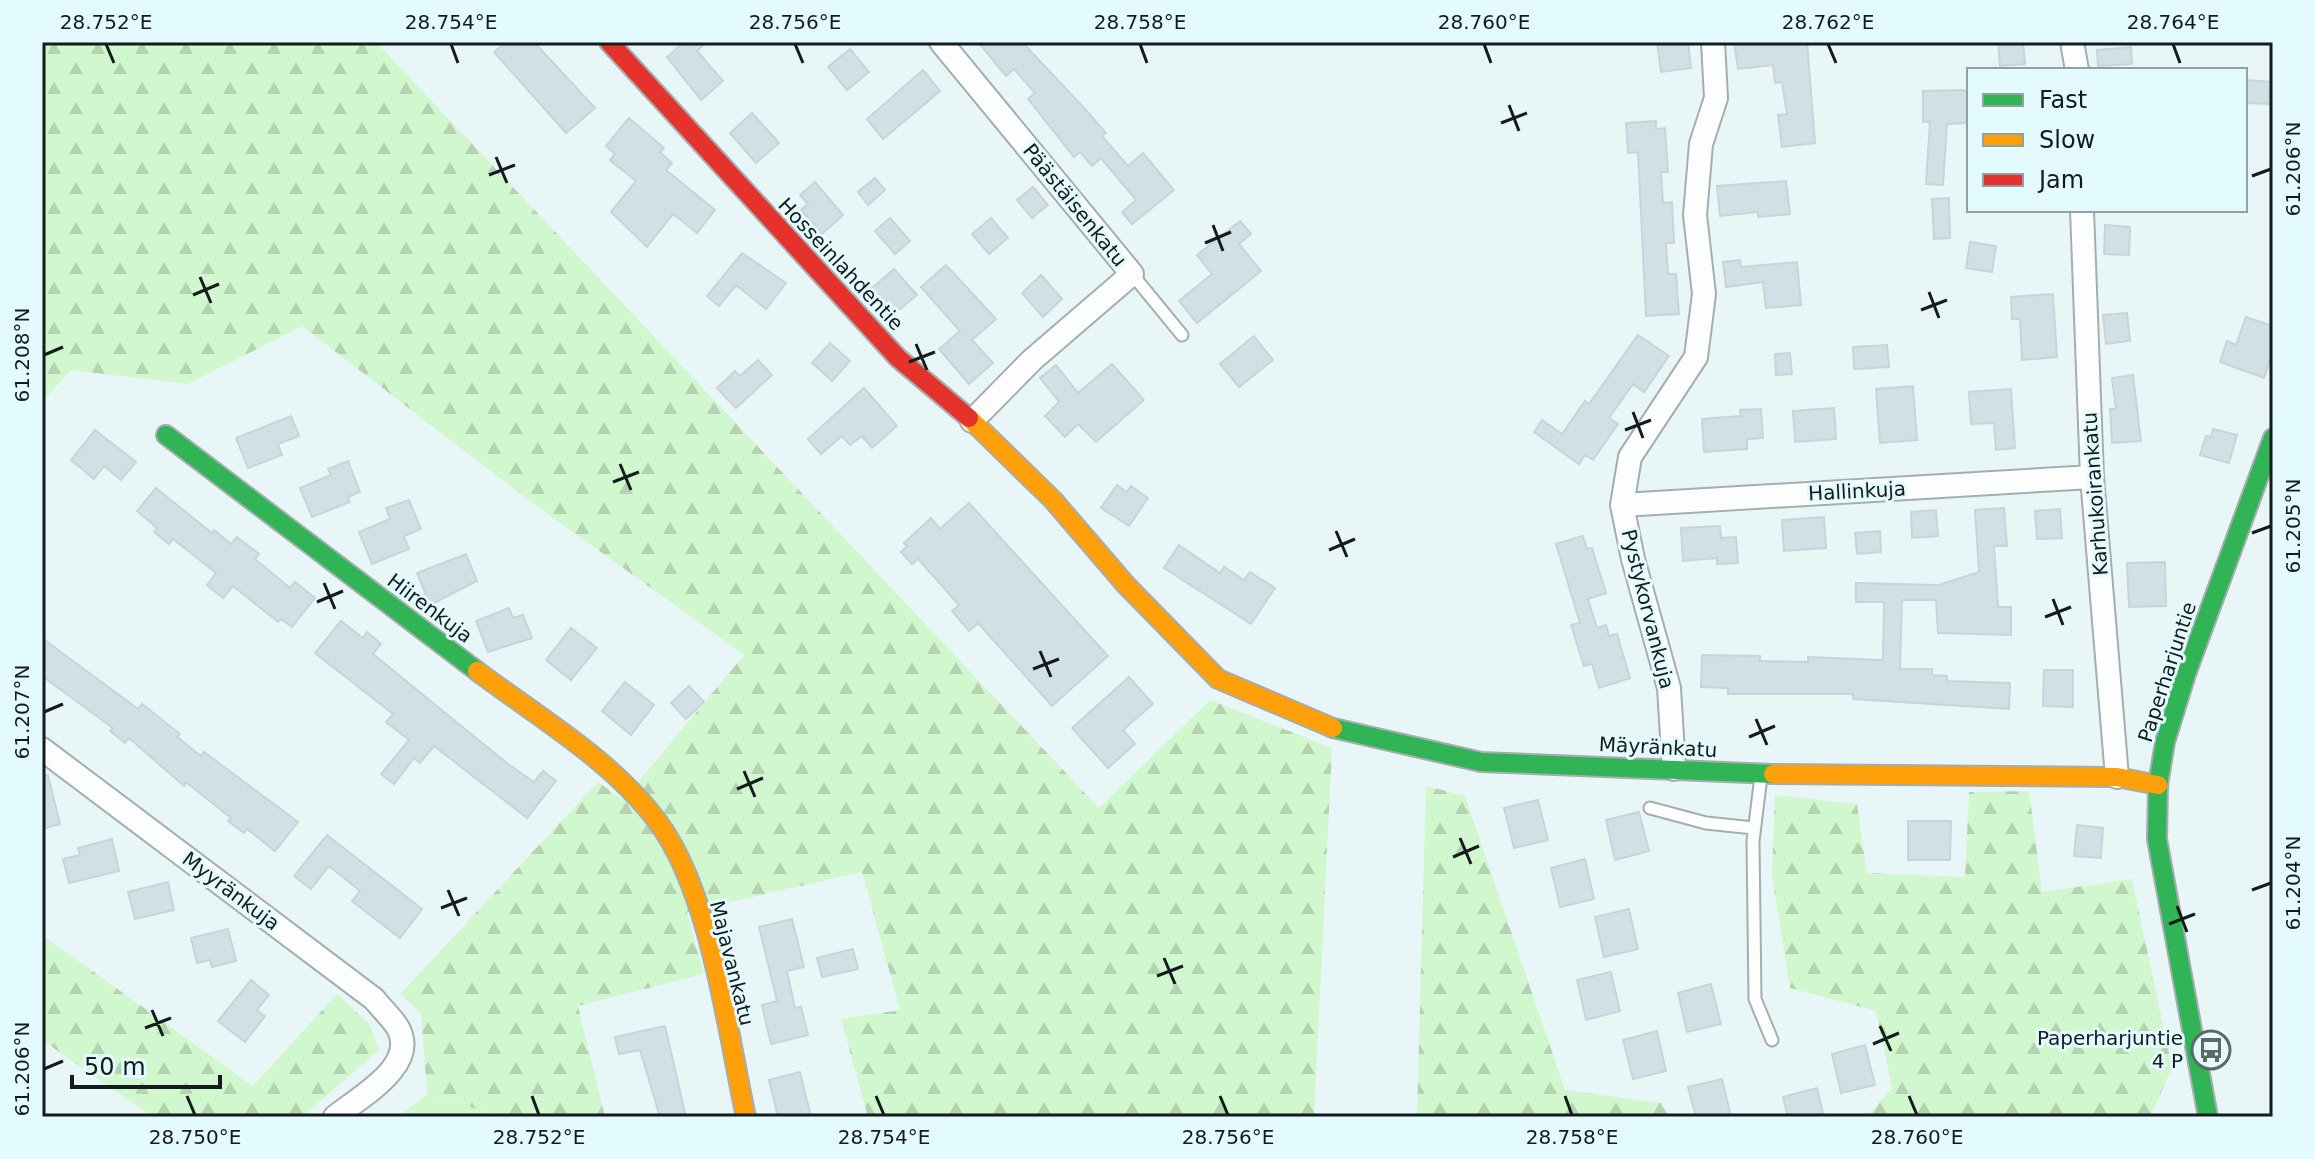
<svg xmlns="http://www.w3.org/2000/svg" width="2315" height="1159" viewBox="0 0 2315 1159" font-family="'DejaVu Sans',sans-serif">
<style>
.forest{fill:url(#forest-firs)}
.pitch{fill:#d1f7cf}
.building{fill:#d1dfe7;stroke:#cbd3d7;stroke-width:2}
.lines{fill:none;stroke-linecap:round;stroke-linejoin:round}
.lane-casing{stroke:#a4adaf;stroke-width:15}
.street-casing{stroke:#a4adaf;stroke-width:26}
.fast-casing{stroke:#a4adaf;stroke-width:22}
.slow-casing{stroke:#a4adaf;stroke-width:22}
.jam-casing{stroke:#a4adaf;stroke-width:22}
.lane{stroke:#fcfefe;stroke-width:11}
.street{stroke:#fcfefe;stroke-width:22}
.fast{stroke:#30b455;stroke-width:18}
.slow{stroke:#ff9f0a;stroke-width:18}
.jam{stroke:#e5322d;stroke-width:18}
.ticks{fill:none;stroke:#131b1c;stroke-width:3}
.labels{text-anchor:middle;stroke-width:6;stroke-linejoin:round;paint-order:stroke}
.street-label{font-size:20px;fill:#131b1c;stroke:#e3fafe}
.poi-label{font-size:20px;fill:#131b1c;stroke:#e3fafe;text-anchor:end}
.neatline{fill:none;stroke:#131b1c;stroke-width:3}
.ticks-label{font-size:20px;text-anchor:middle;fill:#131b1c}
</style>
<defs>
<pattern id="forest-firs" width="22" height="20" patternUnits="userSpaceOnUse" patternTransform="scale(2)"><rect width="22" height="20" fill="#d1f7cf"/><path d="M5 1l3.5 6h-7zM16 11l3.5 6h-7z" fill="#b3d3b1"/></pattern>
</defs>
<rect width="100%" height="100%" fill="#e9f6f8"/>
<!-- forest -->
<path class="forest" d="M42,42H376L1099,808L1210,700L1332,748L1314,1117H868L841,1019L900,1010L862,872L687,912L704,974L578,1006L605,1117H502L427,1094L421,1013L400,994L598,782L623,800L744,655L527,499L302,326L188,384L71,370L42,402Z
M1426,786L1465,796L1565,1090L1661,1103L1670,1117H1417Z
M2029,791L2042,892L2132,879L2172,1068L2150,1117H1867L1892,1088L1876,1011L1790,988L1772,875L1775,795L1857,804L1867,873L1965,877L1969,792Z
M42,935L253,1086L337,994L370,1025L379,1050L302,1117H153L42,1040Z"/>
<!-- pitch -->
<path class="pitch" d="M427,1094L502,1117H398Z"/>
<!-- building -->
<path class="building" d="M506,42H534L595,108L566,133L494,52Z
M684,42H707L697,51L723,81L701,100L667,57Z
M978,42H1022L1086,110L1106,133L1102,136L1128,166L1143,153L1174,190L1132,224L1122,212L1136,200L1101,158L1092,166L1080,152L1074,157L1028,99L1035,93L1014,69L1006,76Z
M1657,42H1688L1691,68L1661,72Z
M1734,42H1807L1815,143L1782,147L1778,115L1787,114L1782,82L1775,83L1773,65L1738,69Z
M1998,42H2023L2025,64L2000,66Z
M2131,47L2132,64L2098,66L2097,50Z
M850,49L869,72L847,90L828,67Z
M923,70L940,91L883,139L867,119Z
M2246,80L2271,82L2270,104L2245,103Z
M1964,90L1969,93V123L1947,124L1943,185L1926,184L1930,122H1923V91Z
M752,113L779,143L756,163L730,133Z
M629,118L664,148L660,152L672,163L666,170L715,210L697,233L673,214L647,247L611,212L636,181L610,160L615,154L606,146Z
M1656,121V129L1665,128L1668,172H1661L1663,203L1672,202L1674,243H1666L1668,274H1676L1679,314L1646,316L1638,152L1628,153L1626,123Z
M875,178L885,190L868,205L858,192Z
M1786,181L1790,214L1758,217V212L1720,216L1717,186Z
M815,182L843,215L822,234L801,210L808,204L800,195Z
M1033,187L1048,205L1032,218L1017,200Z
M1949,198L1950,238L1934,239L1932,199Z
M890,218L910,241L895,254L875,231Z
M991,218L1008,238L989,254L972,234Z
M1240,221L1251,234L1239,244L1261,271L1197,323L1179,301L1212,274L1197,255Z
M2105,225L2130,227L2129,255L2104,254Z
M1970,242L1996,246L1992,272L1966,268Z
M742,253L786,283L766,309L736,285L719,306L707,296Z
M1740,260L1741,267L1797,262L1801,305L1766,308L1763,282L1726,287L1723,262Z
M946,265L996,319L972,340L993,363L969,384L939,349L960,331L921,287Z
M894,269L917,295L894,314L872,288Z
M1041,275L1062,299L1043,317L1022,293Z
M2053,294L2057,357L2022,360L2020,319H2012L2011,297Z
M2127,313L2130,341L2106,344L2103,315Z
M2246,317L2273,326V352L2264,378L2220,362L2227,341L2236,345Z
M1638,335L1669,356L1644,392L1633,384L1609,418L1618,424L1593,460L1585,455L1579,464L1534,432L1542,420L1562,434L1585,401L1589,404Z
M1254,336L1273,360L1239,387L1220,364Z
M830,343L850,361L832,381L812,363Z
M1887,345L1889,367L1854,369L1853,347Z
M1790,353L1792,374L1776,375L1775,354Z
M758,360L772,375L736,408L717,388L735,371L740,376Z
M1112,364L1144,400L1096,442L1078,424L1065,437L1045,416L1059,402L1040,378L1056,365L1078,393Z
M2133,375L2141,441L2112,443L2110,409H2116L2112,378Z
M1913,386L1917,440L1880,443L1876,389Z
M864,388L897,426L872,448L862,436L850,445L842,436L821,454L808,439Z
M2011,389L2015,448L1996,450L1994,423L1971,424L1969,392Z
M1834,408L1836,439L1795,442L1793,411Z
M1761,409L1763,438L1747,439V449L1704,452L1702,419L1741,416L1740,410Z
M291,416L299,436L278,444L282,455L248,468L236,438Z
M2213,429L2237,435L2229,463L2200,455L2206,436L2211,437Z
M95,430L136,462L121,480L104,466L94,479L71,460Z
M348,461L360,492L348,497L350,502L312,517L300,488L331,475L328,469Z
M1117,485L1127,492L1131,486L1148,498L1129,526L1101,508Z
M156,488L212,533L214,530L231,544L237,537L259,554L255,559L290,588L295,582L315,598L292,627L281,619L278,622L233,586L223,598L207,585L216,573L173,539L169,544L154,532L157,528L137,511Z
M409,500L421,529L404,536L409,549L372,564L359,532L390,519L386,508Z
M969,503L1108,656L1052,706L978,623L969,631L952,611L959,605L918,559L912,564L901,552L907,546L904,543L931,518L940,529Z
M2004,508L2007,546H1994L1998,607H2011V635L1938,633L1936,600H1902L1900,669H1932V675L1947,676V681L2010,683L2009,709L1853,699V694H1728V688L1701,687L1702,655L1760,656V661L1808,662V657L1883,660L1884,602H1856V583L1939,585L1979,572L1975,510Z
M2060,509L2062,538L2037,539L2035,511Z
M1936,510L1938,536L1912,538L1911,512Z
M1824,517L1826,548L1784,551L1782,520Z
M1720,526L1721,538L1736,537L1738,563L1717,564V558L1683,561L1681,528Z
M1880,531L1881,552L1857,554L1855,533Z
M1583,536L1587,549L1592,548L1606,593L1588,599L1597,628L1606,625L1609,636L1617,634L1630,678L1599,688L1592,664L1584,666L1571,625L1580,623L1556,544Z
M1179,545L1220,573L1224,567L1244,580L1250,572L1275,588L1251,624L1164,568Z
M466,554L477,581L430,605L417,573Z
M2165,562L2166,606L2129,607L2127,563Z
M509,608L513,618L523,615L532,638L488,652L476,621Z
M341,621L363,638L367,632L381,644L373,654L508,764L534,782L543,771L556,781L527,818L434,746L420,763L414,758L394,784L381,774L409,740L386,722L393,714L315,653Z
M571,628L597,648L571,680L546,660Z
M42,638L138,709L142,704L180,734L177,737L201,756L204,752L298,822L275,851L247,829L244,833L228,821L231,818L186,782L184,786L129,738L125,743L110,731L113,728L42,676Z
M2044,670H2073V707L2043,706Z
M1129,677L1153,704L1123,730L1135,744L1108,768L1072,728Z
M625,682L654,705L631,735L602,711Z
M689,686L704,702L686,719L671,703Z
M48,775L60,824L42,829V776Z
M1538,800L1548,840L1514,848L1504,808Z
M1639,812L1649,851L1615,860L1606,820Z
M1908,821H1951L1950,860H1908Z
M2077,825L2103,828L2101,858L2074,856Z
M327,835L422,909L400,938L352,901L360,891L329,866L311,889L294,876Z
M112,839L119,871L69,883L63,859L80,855L78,848Z
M1585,859L1594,899L1560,907L1551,868Z
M168,882L174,910L135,919L128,892Z
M1629,909L1638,949L1604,957L1595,917Z
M792,919L804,967L787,971L795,1008L801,1007L808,1035L771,1044L762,1005L777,1001L759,927Z
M228,929L236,961L212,967L210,960L197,963L191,938Z
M853,949L858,969L822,977L817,958Z
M1611,972L1620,1011L1586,1020L1577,980Z
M251,980L269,995L257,1010L265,1016L245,1042L218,1021Z
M1711,984L1721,1024L1687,1032L1678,993Z
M665,1026L686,1117H660L640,1050L619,1054L615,1037Z
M1657,1031L1666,1071L1633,1079L1623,1040Z
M1865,1045L1875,1085L1841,1093L1832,1054Z
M800,1072L811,1117H778L769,1080Z
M1722,1079L1731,1117H1696L1688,1087Z
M1817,1088L1824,1117H1788L1783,1097Z"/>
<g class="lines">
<!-- lane casing -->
<g class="lane-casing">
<path id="lane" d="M1132,274L1182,335
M1761,776L1753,841L1755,999L1772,1040
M1650,808L1706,823L1754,828"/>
</g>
<!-- street casing -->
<g class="street-casing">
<path id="street" d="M941,42L1132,274L1032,360L972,421
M2072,42L2077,70
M2082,210L2092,477L2117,777
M1622,505L2092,477
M42,749L374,999C381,1008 392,1018 398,1028C419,1066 359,1097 335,1117
M1674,769L1669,688L1633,559L1622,505L1630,457L1696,357L1704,294L1695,215L1701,144L1716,98L1713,42"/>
</g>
<!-- fast casing -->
<g class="fast-casing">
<path id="fast" d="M166,435L477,671
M1333,728L1481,762L1773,774
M2208,1117L2157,839L2158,785L2165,742L2186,674L2273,438"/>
</g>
<!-- slow casing -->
<g class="slow-casing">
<path id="slow" d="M969,418L1053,500L1126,585L1218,679L1333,728
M477,671C538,717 612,760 658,822C711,894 727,1030 746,1117
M1773,774L2117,777L2158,785"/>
</g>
<!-- jam casing -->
<g class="jam-casing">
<path id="jam" d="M609,42L898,358L969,418"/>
</g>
<!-- lane -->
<use href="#lane" class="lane"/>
<!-- street -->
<use href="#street" class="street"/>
<!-- fast -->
<use href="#fast" class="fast"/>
<!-- slow -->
<use href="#slow" class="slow"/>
<!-- jam -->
<use href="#jam" class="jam"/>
</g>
<!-- ticks -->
<path class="ticks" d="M106,44L114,63M451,44L458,63M795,44L803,63M1140,44L1147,63M1484,44L1491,63M1828,44L1836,63M2173,44L2180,63M1509,105L1519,131M1501,123L1527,113M496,157L507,183M489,175L515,165M2252,176L2271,169M1213,225L1223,251M1205,243L1231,232M200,277L211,303M1929,292L1939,318M193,295L219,284M1921,310L1947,300M916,344L927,370M44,355L63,347M909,362L935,352M1633,412L1643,438M1625,430L1651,420M620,464L631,490M613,482L639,472M1336,531L1347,557M2252,533L2271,526M1329,550L1355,539M324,583L335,609M2053,599L2063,625M317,602L343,591M2045,617L2071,607M1040,651L1051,677M1033,669L1059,659M44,712L63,704M1756,719L1767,745M1749,737L1775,726M744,771L755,797M737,789L763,778M1460,838L1471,864M1453,857L1479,846M448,890L459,916M2252,890L2271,883M2177,906L2187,932M441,908L467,898M2169,924L2195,914M1164,958L1175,984M1157,976L1183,966M152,1010L163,1036M1880,1026L1891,1051M145,1028L171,1018M1873,1044L1899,1033M44,1069L63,1061M187,1096L195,1115M532,1096L539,1115M876,1096L884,1115M1220,1096L1228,1115M1565,1096L1572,1115M1909,1096L1917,1115"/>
<!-- icons -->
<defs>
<g id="bus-ring" transform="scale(2)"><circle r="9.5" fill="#e3fafe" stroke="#5e6869" stroke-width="1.5"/><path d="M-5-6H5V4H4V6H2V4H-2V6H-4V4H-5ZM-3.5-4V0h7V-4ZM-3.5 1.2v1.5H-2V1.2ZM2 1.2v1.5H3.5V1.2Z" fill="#5e6869"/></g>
</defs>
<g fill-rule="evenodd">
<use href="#bus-ring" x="2211" y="1050"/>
</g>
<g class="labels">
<!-- street labels -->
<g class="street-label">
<text transform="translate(1075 205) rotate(51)" y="7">Päästäisenkatu</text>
<text transform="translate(841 264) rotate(47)" y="7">Hosseinlahdentie</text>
<text transform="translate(1857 491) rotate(-3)" y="7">Hallinkuja</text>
<text transform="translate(2095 494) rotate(-94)" y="7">Karhukoirankatu</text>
<text transform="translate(430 608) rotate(37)" y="7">Hiirenkuja</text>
<text transform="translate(1648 609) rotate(76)" y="7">Pystykorvankuja</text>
<text transform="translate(2167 672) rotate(-72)" y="7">Paperharjuntie</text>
<text transform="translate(1658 747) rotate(3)" y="7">Mäyränkatu</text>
<text transform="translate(231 891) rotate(37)" y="7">Myyränkuja</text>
<text transform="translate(732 963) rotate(76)" y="7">Majavankatu</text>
</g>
<!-- poi labels -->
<g class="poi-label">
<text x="2183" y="1045">Paperharjuntie<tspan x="2183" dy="23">4 P</tspan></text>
</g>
</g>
<!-- border -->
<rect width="2315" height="1159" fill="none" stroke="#e3fafe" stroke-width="88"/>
<!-- legend -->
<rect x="1967" y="68" width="280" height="144" fill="#e3fafe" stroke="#90a1a4" stroke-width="2"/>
<rect x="1983" y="94" width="40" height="12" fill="#30b455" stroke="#90a1a4" stroke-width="2"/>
<text x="2039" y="108" font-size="24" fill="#131b1c">Fast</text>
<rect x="1983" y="134" width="40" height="12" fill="#ff9f0a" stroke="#90a1a4" stroke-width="2"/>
<text x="2039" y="148" font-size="24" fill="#131b1c">Slow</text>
<rect x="1983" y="174" width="40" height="12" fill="#e5322d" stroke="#90a1a4" stroke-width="2"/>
<text x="2039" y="188" font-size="24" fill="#131b1c">Jam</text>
<!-- scale -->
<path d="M72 1075v12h148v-12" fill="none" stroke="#131b1c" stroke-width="4"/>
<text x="84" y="1075" font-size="24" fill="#131b1c" stroke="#e3fafe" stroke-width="6" paint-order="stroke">50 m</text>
<rect x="44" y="44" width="2227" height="1071" class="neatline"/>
<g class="ticks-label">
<text x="106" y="29">28.752°E</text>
<text x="451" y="29">28.754°E</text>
<text x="795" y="29">28.756°E</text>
<text x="1140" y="29">28.758°E</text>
<text x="1484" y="29">28.760°E</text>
<text x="1828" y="29">28.762°E</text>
<text x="2173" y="29">28.764°E</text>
<text transform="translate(2293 169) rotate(-90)" y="7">61.206°N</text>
<text transform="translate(22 355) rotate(-90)" y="7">61.208°N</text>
<text transform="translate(2293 526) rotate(-90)" y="7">61.205°N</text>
<text transform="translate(22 712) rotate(-90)" y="7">61.207°N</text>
<text transform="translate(2293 883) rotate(-90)" y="7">61.204°N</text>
<text transform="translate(22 1069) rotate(-90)" y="7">61.206°N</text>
<text x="195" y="1144">28.750°E</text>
<text x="539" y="1144">28.752°E</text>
<text x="884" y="1144">28.754°E</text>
<text x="1228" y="1144">28.756°E</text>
<text x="1572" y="1144">28.758°E</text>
<text x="1917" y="1144">28.760°E</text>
</g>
</svg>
